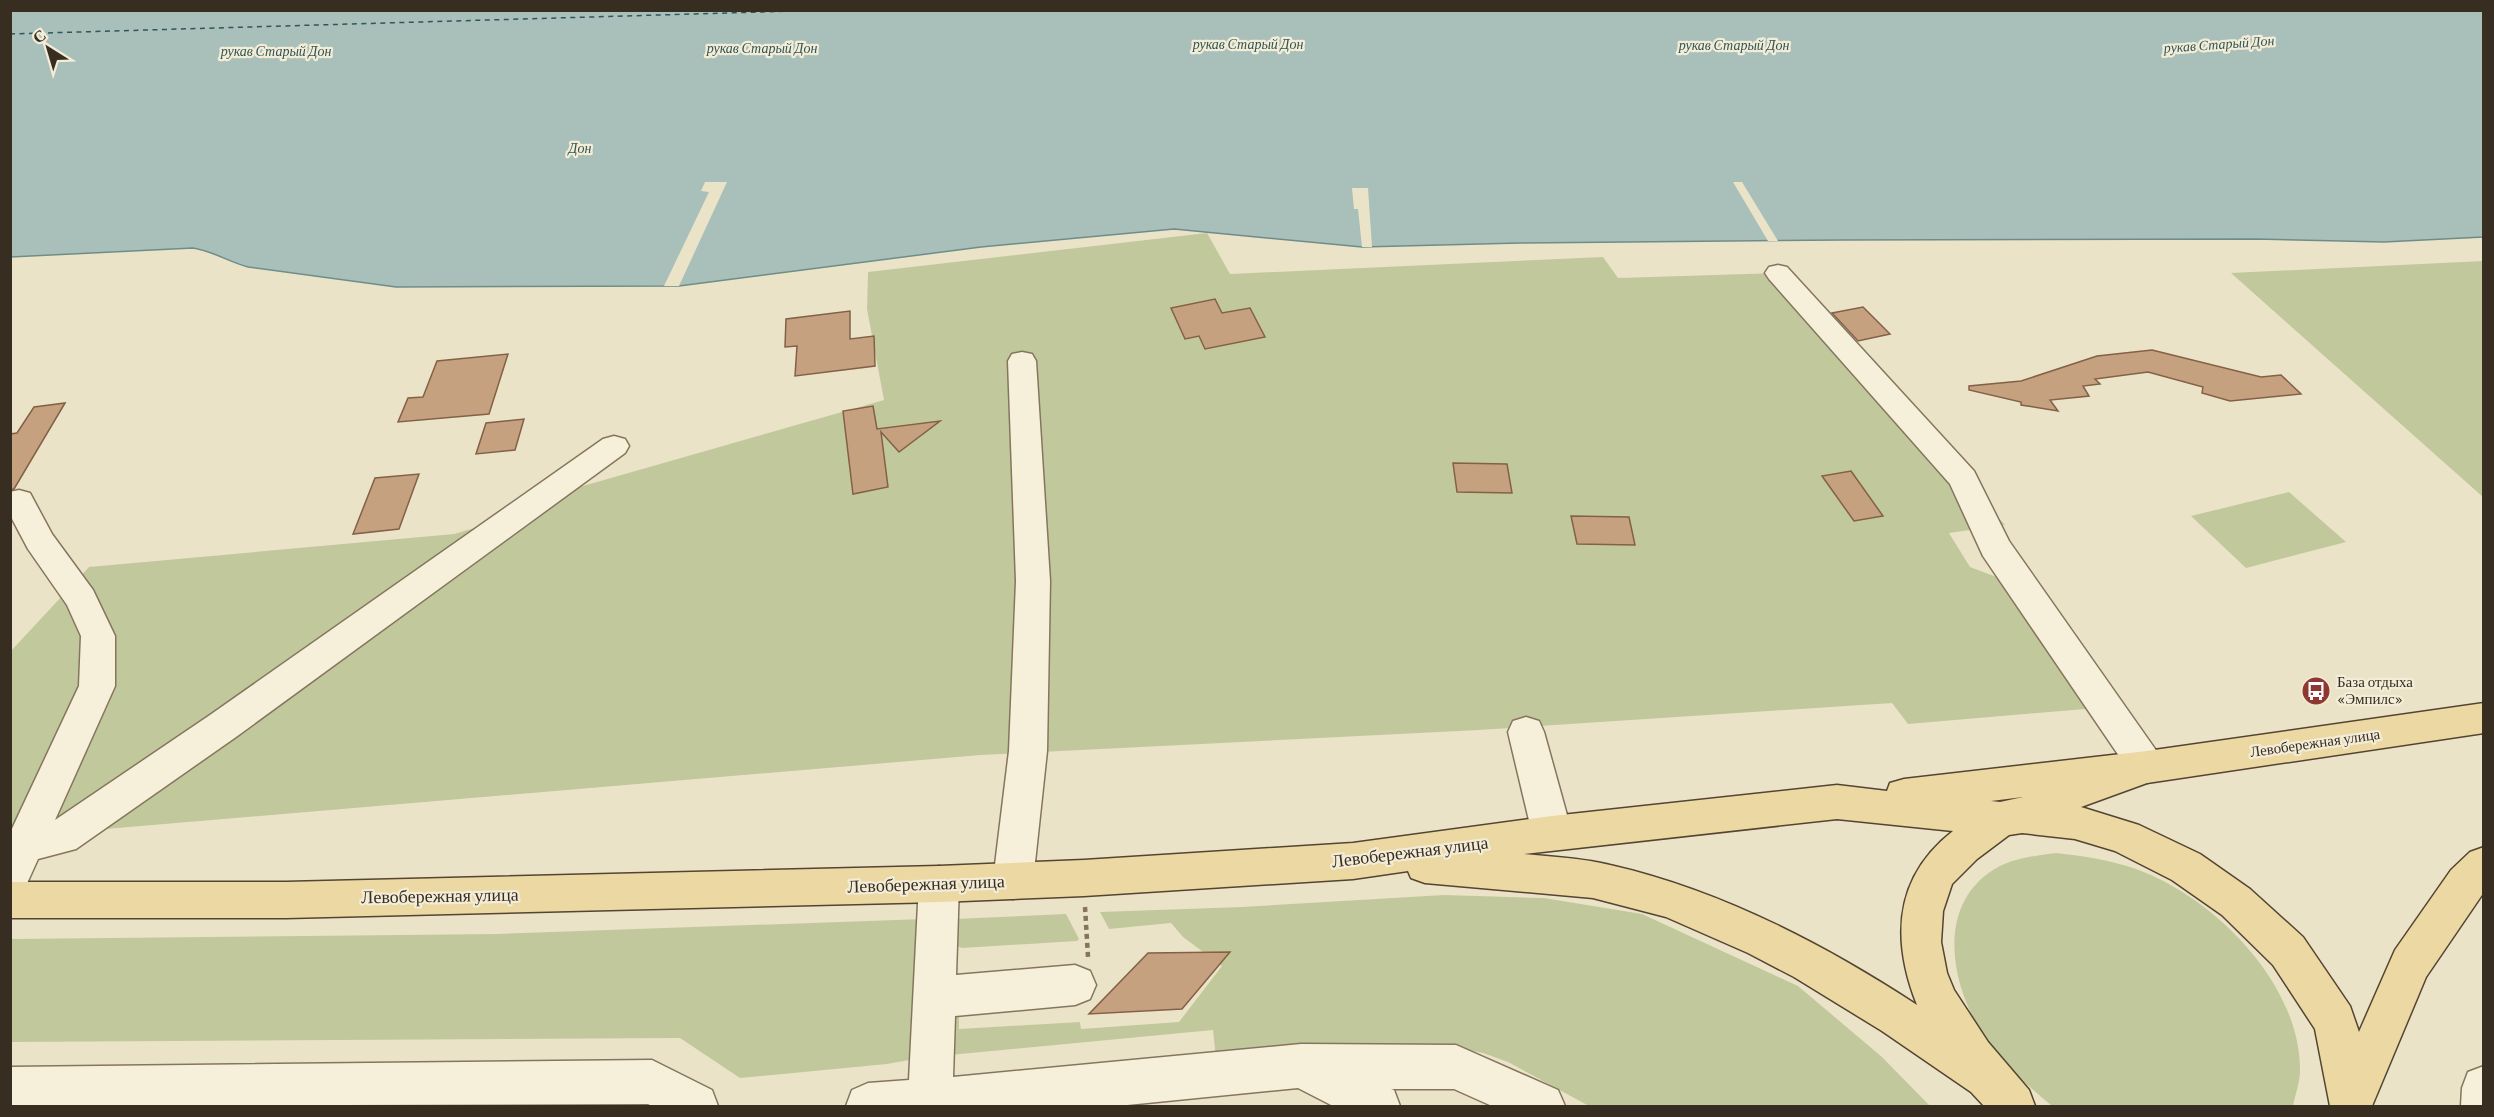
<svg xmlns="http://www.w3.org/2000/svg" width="2494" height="1117" viewBox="0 0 2494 1117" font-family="'Crimson Pro',serif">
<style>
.green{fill:#c1c99c}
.water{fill:#a8bfba;stroke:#6f8d88;stroke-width:1.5}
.pier{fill:#ebe3c8}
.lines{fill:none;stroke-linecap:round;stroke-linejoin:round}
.ferry{stroke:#315655;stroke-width:1.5;stroke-dasharray:5 4.5;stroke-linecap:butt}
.building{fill:#c6a180;stroke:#836146;stroke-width:1.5}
.minor-casing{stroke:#86755e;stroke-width:3}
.major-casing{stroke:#544432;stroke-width:3}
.path{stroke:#86755e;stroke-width:4.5;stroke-dasharray:5 4;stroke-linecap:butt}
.minor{fill:#f6f0da;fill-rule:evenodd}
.major{fill:#ebd8a3;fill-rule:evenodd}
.labels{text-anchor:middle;stroke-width:4.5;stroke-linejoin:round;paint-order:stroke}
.far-water-label{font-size:14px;font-style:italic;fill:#315655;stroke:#f3ecd7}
.poi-label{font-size:15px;fill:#372d21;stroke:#f3ecd7;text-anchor:start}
.street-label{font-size:15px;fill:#372d21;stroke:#f3ecd7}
.near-street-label{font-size:18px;fill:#372d21;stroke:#f3ecd7}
</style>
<rect width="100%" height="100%" fill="#ebe3c8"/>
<!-- green -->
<path class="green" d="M1207,233L1230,274L1603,257L1618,278L1778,273L1793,293L2005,525L1949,533L1970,567L2015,584L2097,708L1908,724L1892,703L1479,730L981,755L11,837L10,652L89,567L454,534L478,527L513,506L884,400L867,309L868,272Z
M2483,261V497L2231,273Z
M2289,492L2346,542L2246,568L2191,516Z
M2056,853C2084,856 2110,860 2136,869C2214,897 2301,984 2300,1071C2300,1082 2295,1095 2293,1106H2052C2027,1085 2003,1064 1985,1037C1952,990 1935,910 1990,872C2010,858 2034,856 2056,853Z
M1444,895L1544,898L1642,914L1798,986L1882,1057L1930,1106H1589L1508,1062L1483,1053L1451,1047L1216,1059L1213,1030L950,1055L951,1005L959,1006V1029L1080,1022L1081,1029L1179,1022L1222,966L1183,937L1171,923L1109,929L1100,912L1242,907Z
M1066,914L1079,939L1077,941L962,948L954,945V919Z
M924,919L915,1059L887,1064L740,1078L680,1038L11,1042L10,939L497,934Z"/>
<!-- water -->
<path class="water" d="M11,11H2483V237L2384,242L2256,239L1843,240L1520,243L1362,247L1174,229L981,247L679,286L396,287L248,267C229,262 213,251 193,248L11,257Z"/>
<!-- pier -->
<path class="pier" d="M705,182H727L679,286H664L709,192L701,191Z
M1733,182H1742L1778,241H1768Z
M1352,188H1368L1372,247H1362L1358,209H1354Z"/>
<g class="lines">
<!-- ferry -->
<path class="ferry" d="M10,34L829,10"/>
</g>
<!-- building -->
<path class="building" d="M1215,299L1222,313L1250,308L1265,337L1205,349L1199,336L1185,339L1171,308Z
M1863,307L1890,334L1858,341L1832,313Z
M850,311V339L874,336L875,366L795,376L797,346L785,347L786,319Z
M2152,350L2261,377L2281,375L2301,394L2230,401L2202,393L2203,387L2148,372L2095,379L2100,384L2083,386L2089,396L2050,400L2058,411L2021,405V402L1969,390V386L2021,381L2097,356Z
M508,354L489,414L398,422L408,398L423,397L437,361Z
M65,403L14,489L10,490V434L17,433L34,407Z
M873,406L877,429L940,421L899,452L881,432L888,487L853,494L843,411Z
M524,419L515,450L476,454L486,423Z
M1453,463L1507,464L1512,493L1457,492Z
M1851,471L1883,516L1854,521L1822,476Z
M419,474L399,529L353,534L375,478Z
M1571,516L1629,517L1635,545L1577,544Z
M1230,952L1182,1009L1089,1014L1148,953Z"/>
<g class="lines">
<!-- minor casing -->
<g class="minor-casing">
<path id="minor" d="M1778,265L1787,267L1974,471L2009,541L2160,756L2166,767L2160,778L2147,783L2134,778L1983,556L1950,484L1769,279L1765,273L1769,267Z
M1022,352L1032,354L1036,361L1050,581L1047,751L1033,881L1027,894L1013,899L999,894L993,881L1009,751L1016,581L1008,361L1012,354Z
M614,436L625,439L629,446L625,453L236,737L76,849L38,859L24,890L10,895V833L79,686L81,636L67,605L28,549L10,515V492L19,490L30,493L52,534L93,590L115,636V686L55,820L210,715L603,439Z
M1526,717L1539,721L1544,732L1572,833L1566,845L1552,850L1538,845L1532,833L1508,732L1513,721Z
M939,866L953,871L959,884L956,975L1075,965L1090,971L1096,985L1090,999L1075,1005L955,1016L953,1077L1301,1044L1456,1045L1558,1090L1565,1106H1492L1454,1089H1391L1394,1090L1400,1106H1333L1298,1088L1117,1106H846L852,1090L868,1083L909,1080L919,884L925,871Z
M652,1060L712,1090L718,1106H652L648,1104L10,1106V1067Z
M2484,1066V1106H2461L2462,1088L2468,1072Z"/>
</g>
<!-- major casing -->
<g class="major-casing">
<path id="major" d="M2484,703V733L2147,783L2081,807L2139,825L2200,854L2250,889L2303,937L2350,1006L2359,1032L2395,950L2451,870L2470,852L2484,847V892L2426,977L2372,1106H2330L2315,1029L2273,965L2222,915L2172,880L2115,851L2075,839L2022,833L2009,835L1977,859L1952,884L1943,911L1941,942L1947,973L1954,990L1988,1042L2029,1090L2035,1106H1984L1971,1092L1882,1031L1794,977L1748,953L1666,917L1593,898L1425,883L1411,878L1408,871L1353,879L1084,896L939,902L286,918H10V882H286L939,866L1084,860L1353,843L1552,816L1837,785L1887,791L1890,783L1904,779L2147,751ZM2023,797L2000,802L1991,801ZM1837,819L1953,831C1894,877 1891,939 1917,1005C1824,944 1720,890 1610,865C1583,858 1553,857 1524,854Z"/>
</g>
<!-- path -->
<path class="path" d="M1085,907L1088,957"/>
<!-- minor -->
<use href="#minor" class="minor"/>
<!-- major -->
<use href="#major" class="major"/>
</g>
<!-- icons -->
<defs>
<g id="bus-disc" transform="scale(1.5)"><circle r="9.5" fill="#903733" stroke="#f3ecd7"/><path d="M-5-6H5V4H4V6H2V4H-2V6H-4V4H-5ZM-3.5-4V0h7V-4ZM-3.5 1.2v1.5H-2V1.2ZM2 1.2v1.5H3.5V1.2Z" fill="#fff"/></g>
</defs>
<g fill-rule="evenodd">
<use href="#bus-disc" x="2316" y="691"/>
</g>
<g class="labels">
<!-- far-water labels -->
<g class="far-water-label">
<text x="1248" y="49">рукав Старый Дон</text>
<text transform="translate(2219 44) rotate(-4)" y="5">рукав Старый Дон</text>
<text x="1734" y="50">рукав Старый Дон</text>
<text x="762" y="53">рукав Старый Дон</text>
<text x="276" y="56">рукав Старый Дон</text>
<text x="580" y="153">Дон</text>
</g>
<!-- poi labels -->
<g class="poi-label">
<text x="2337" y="687">База отдыха<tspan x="2337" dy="17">«Эмпилс»</tspan></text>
</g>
<!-- street labels -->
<g class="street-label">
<text transform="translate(2315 743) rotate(-8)" y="5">Левобережная улица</text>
</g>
<!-- near-street labels -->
<g class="near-street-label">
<text transform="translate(1410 852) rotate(-7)" y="6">Левобережная улица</text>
<text transform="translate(926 884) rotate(-2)" y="6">Левобережная улица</text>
<text transform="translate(440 896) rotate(-1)" y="6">Левобережная улица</text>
</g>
</g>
<!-- border -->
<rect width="2494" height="1117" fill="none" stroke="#372d21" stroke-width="24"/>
<!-- north arrow -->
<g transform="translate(48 48) rotate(323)" stroke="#f3ecd7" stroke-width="4.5" paint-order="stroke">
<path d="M0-4.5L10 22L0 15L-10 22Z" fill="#372d21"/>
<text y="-9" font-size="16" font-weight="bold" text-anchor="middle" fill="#372d21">С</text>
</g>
</svg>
